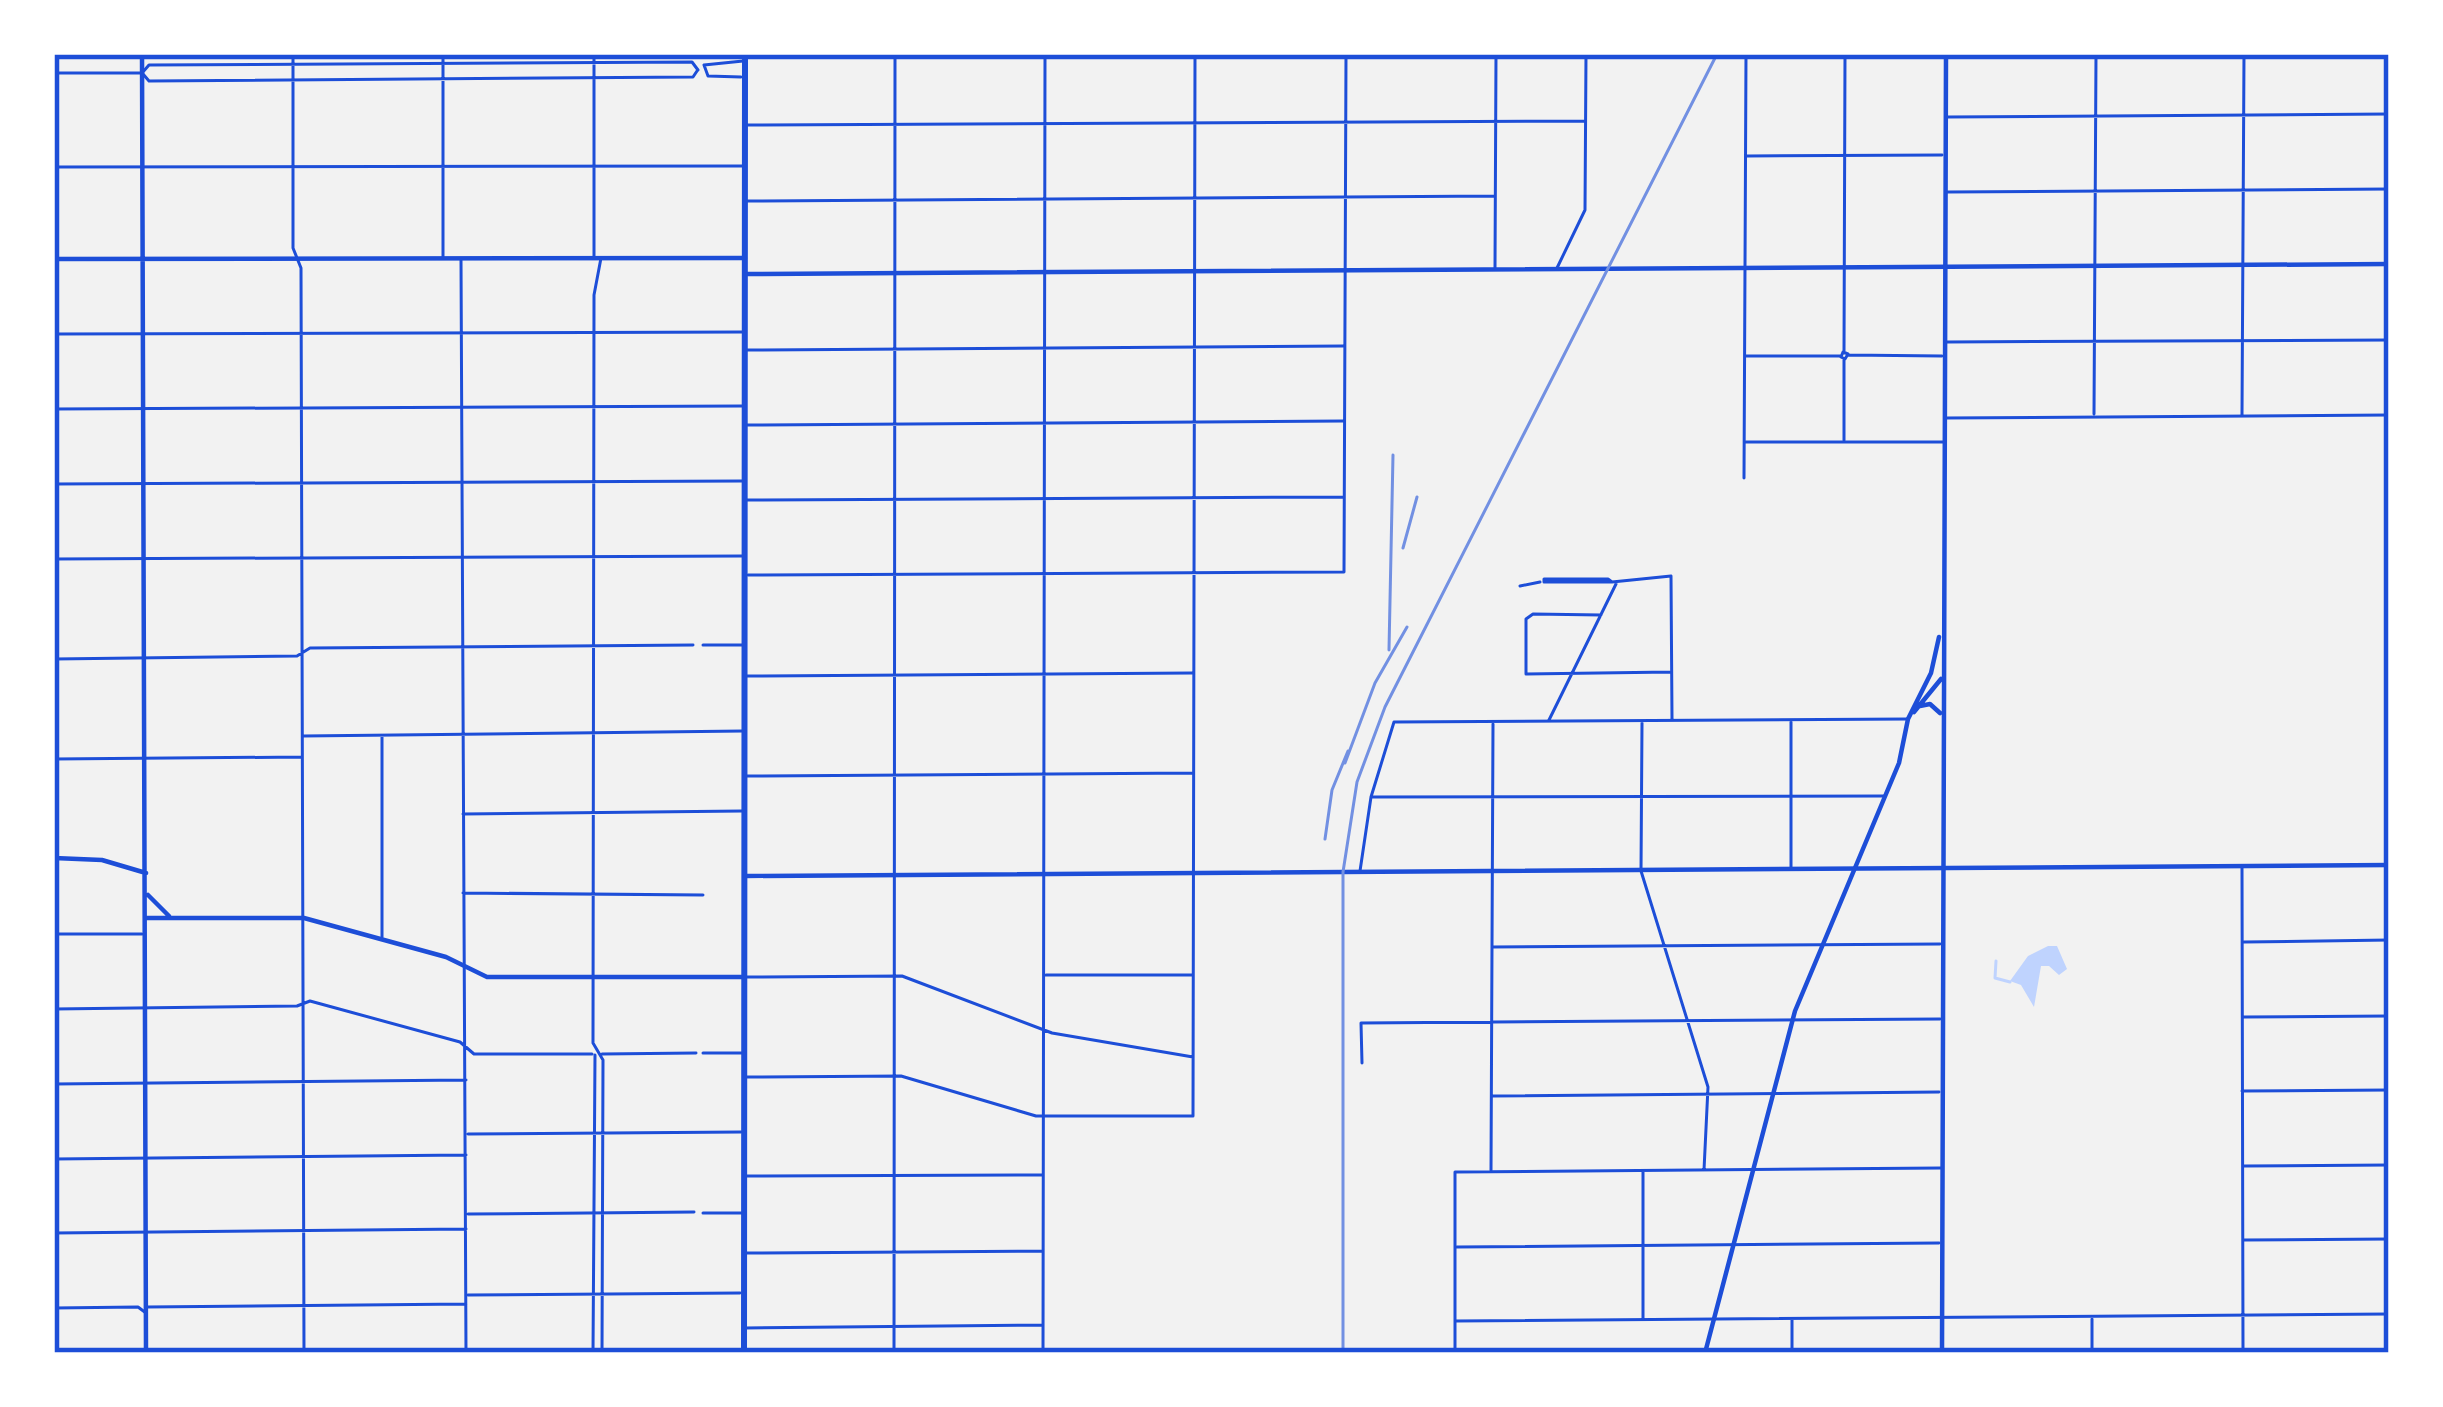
<svg xmlns="http://www.w3.org/2000/svg" width="2443" height="1407" viewBox="0 0 2443 1407" font-family="Arial,sans-serif">
<style>
.water{fill:#bfd3fe}
.lines{fill:none;stroke-linecap:round;stroke-linejoin:round}
.stream{stroke:#bfd3fe;stroke-width:3}
.minor{stroke:#1d4ed8;stroke-width:3}
.tertiary{stroke:#1d4ed8;stroke-width:4.5}
.secondary{stroke:#1d4ed8;stroke-width:4.5}
.primary{stroke:#1d4ed8;stroke-width:6}
.rail{stroke:#7290e2;stroke-width:3}
.neatline{fill:none;stroke:#1d4ed8;stroke-width:4.5}
</style>
<rect width="100%" height="100%" fill="#f2f2f2"/>
<!-- water -->
<path class="water" d="M2048,946H2057L2067,969L2059,975L2049,966H2041L2034,1007L2021,985L2010,981L2028,956Z"/>
<g class="lines">
<!-- stream -->
<path class="stream" d="M1996,961L1995,978L2010,982"/>
<!-- minor -->
<path class="minor" d="M293,54V248L301,268L304,1353
M443,54V257
M54,73H142L149,65L692,62L698,70
M143,74L149,81L693,77L697,71
M741,77L708,76L704,65L743,61
M1947,117L2389,114
M747,125L1585,121
M1747,156L1942,155
M54,167L742,166
M1947,192L2389,189
M747,201L1495,196
M594,256V54
M601,258L594,295L593,1043L603,1060L602,1353
M461,259L466,1353
M1495,268L1496,54
M1557,268L1585,210L1586,54
M54,334L742,332
M1947,342L2389,340
M747,350L1343,346
M1843,352L1848,354L1845,359L1841,357Z
M1844,352L1845,54
M1848,355L1942,356
M1746,356H1841
M54,409L742,406
M2094,414L2096,54
M2242,414L2244,54
M1945,418L2389,415
M747,425L1343,421
M1844,440V359
M1746,442H1943
M1744,478L1746,54
M54,484L742,481
M746,500L1343,497
M54,559L742,556
M748,575L1344,572L1346,54
M1544,579H1608L1612,582H1544Z
M1612,582L1671,576L1672,719
M1520,586L1540,582
M1601,615L1533,614L1526,619V674L1671,672
M703,645H744
M54,659L297,656L310,648L693,645
M746,676L1192,673
M1549,720L1616,584
M1642,723L1641,871L1708,1087L1704,1170
M303,736L743,731
M54,759L302,757
M747,776L1193,773
M1373,797L1885,796
M463,814L742,811
M1791,868V722
M2242,868L2243,1353
M1360,871L1371,797L1394,722L1908,719
M463,893L703,895
M54,934H142
M382,937V737
M2244,942L2389,940
M1492,947L1940,944
M1046,975H1192
M747,977L902,976L1052,1033L1193,1057
M54,1009L297,1006L310,1001L460,1042L474,1054H592
M2244,1017L2389,1016
M703,1053H743
M602,1054L696,1053
M1362,1063L1361,1023L1940,1019
M746,1077L901,1076L1036,1116H1193L1195,54
M54,1084L466,1080
M2242,1091L2389,1090
M1493,1096L1939,1092
M468,1134L741,1132
M54,1159L466,1155
M2244,1166L2389,1165
M1491,1170L1493,724
M745,1176L1042,1175
M703,1213H743
M468,1214L694,1212
M54,1233L466,1229
M2244,1240L2389,1239
M1457,1247L1939,1243
M746,1253L1042,1251
M468,1295L740,1293
M147,1307L466,1304
M54,1308L138,1307L146,1313
M1643,1318V1172
M1792,1319V1353
M2092,1319V1353
M1455,1321L2389,1314
M745,1328L1042,1325
M593,1353L595,1055
M894,1353L895,54
M1043,1353L1045,54
M1455,1353V1172L1941,1168"/>
<!-- tertiary -->
<path class="tertiary" d="M142,54L146,1353
M54,259L745,258
M745,274L2389,264
M54,858L102,860L146,873
M745,876L2389,865
M148,895L169,916
M146,918H304L446,957L487,977H742"/>
<!-- secondary -->
<path class="secondary" d="M1920,706L1930,704L1940,713
M1914,712L1941,679
M1705,1353L1795,1011L1899,763L1908,719L1931,673L1939,637
M1942,1353L1946,54"/>
<!-- primary -->
<path class="primary" d="M744,1353L745,54"/>
<!-- rail -->
<path class="rail" d="M1403,548L1417,497
M1389,650L1393,455
M1345,763L1375,683L1407,627
M1325,839L1332,790L1348,751
M1343,1353V872L1357,782L1385,707L1717,54"/>
</g>
<!-- border -->
<rect width="2443" height="1407" fill="none" stroke="#ffffff" stroke-width="114"/>
<rect x="57" y="57" width="2329" height="1293" class="neatline"/>
</svg>
